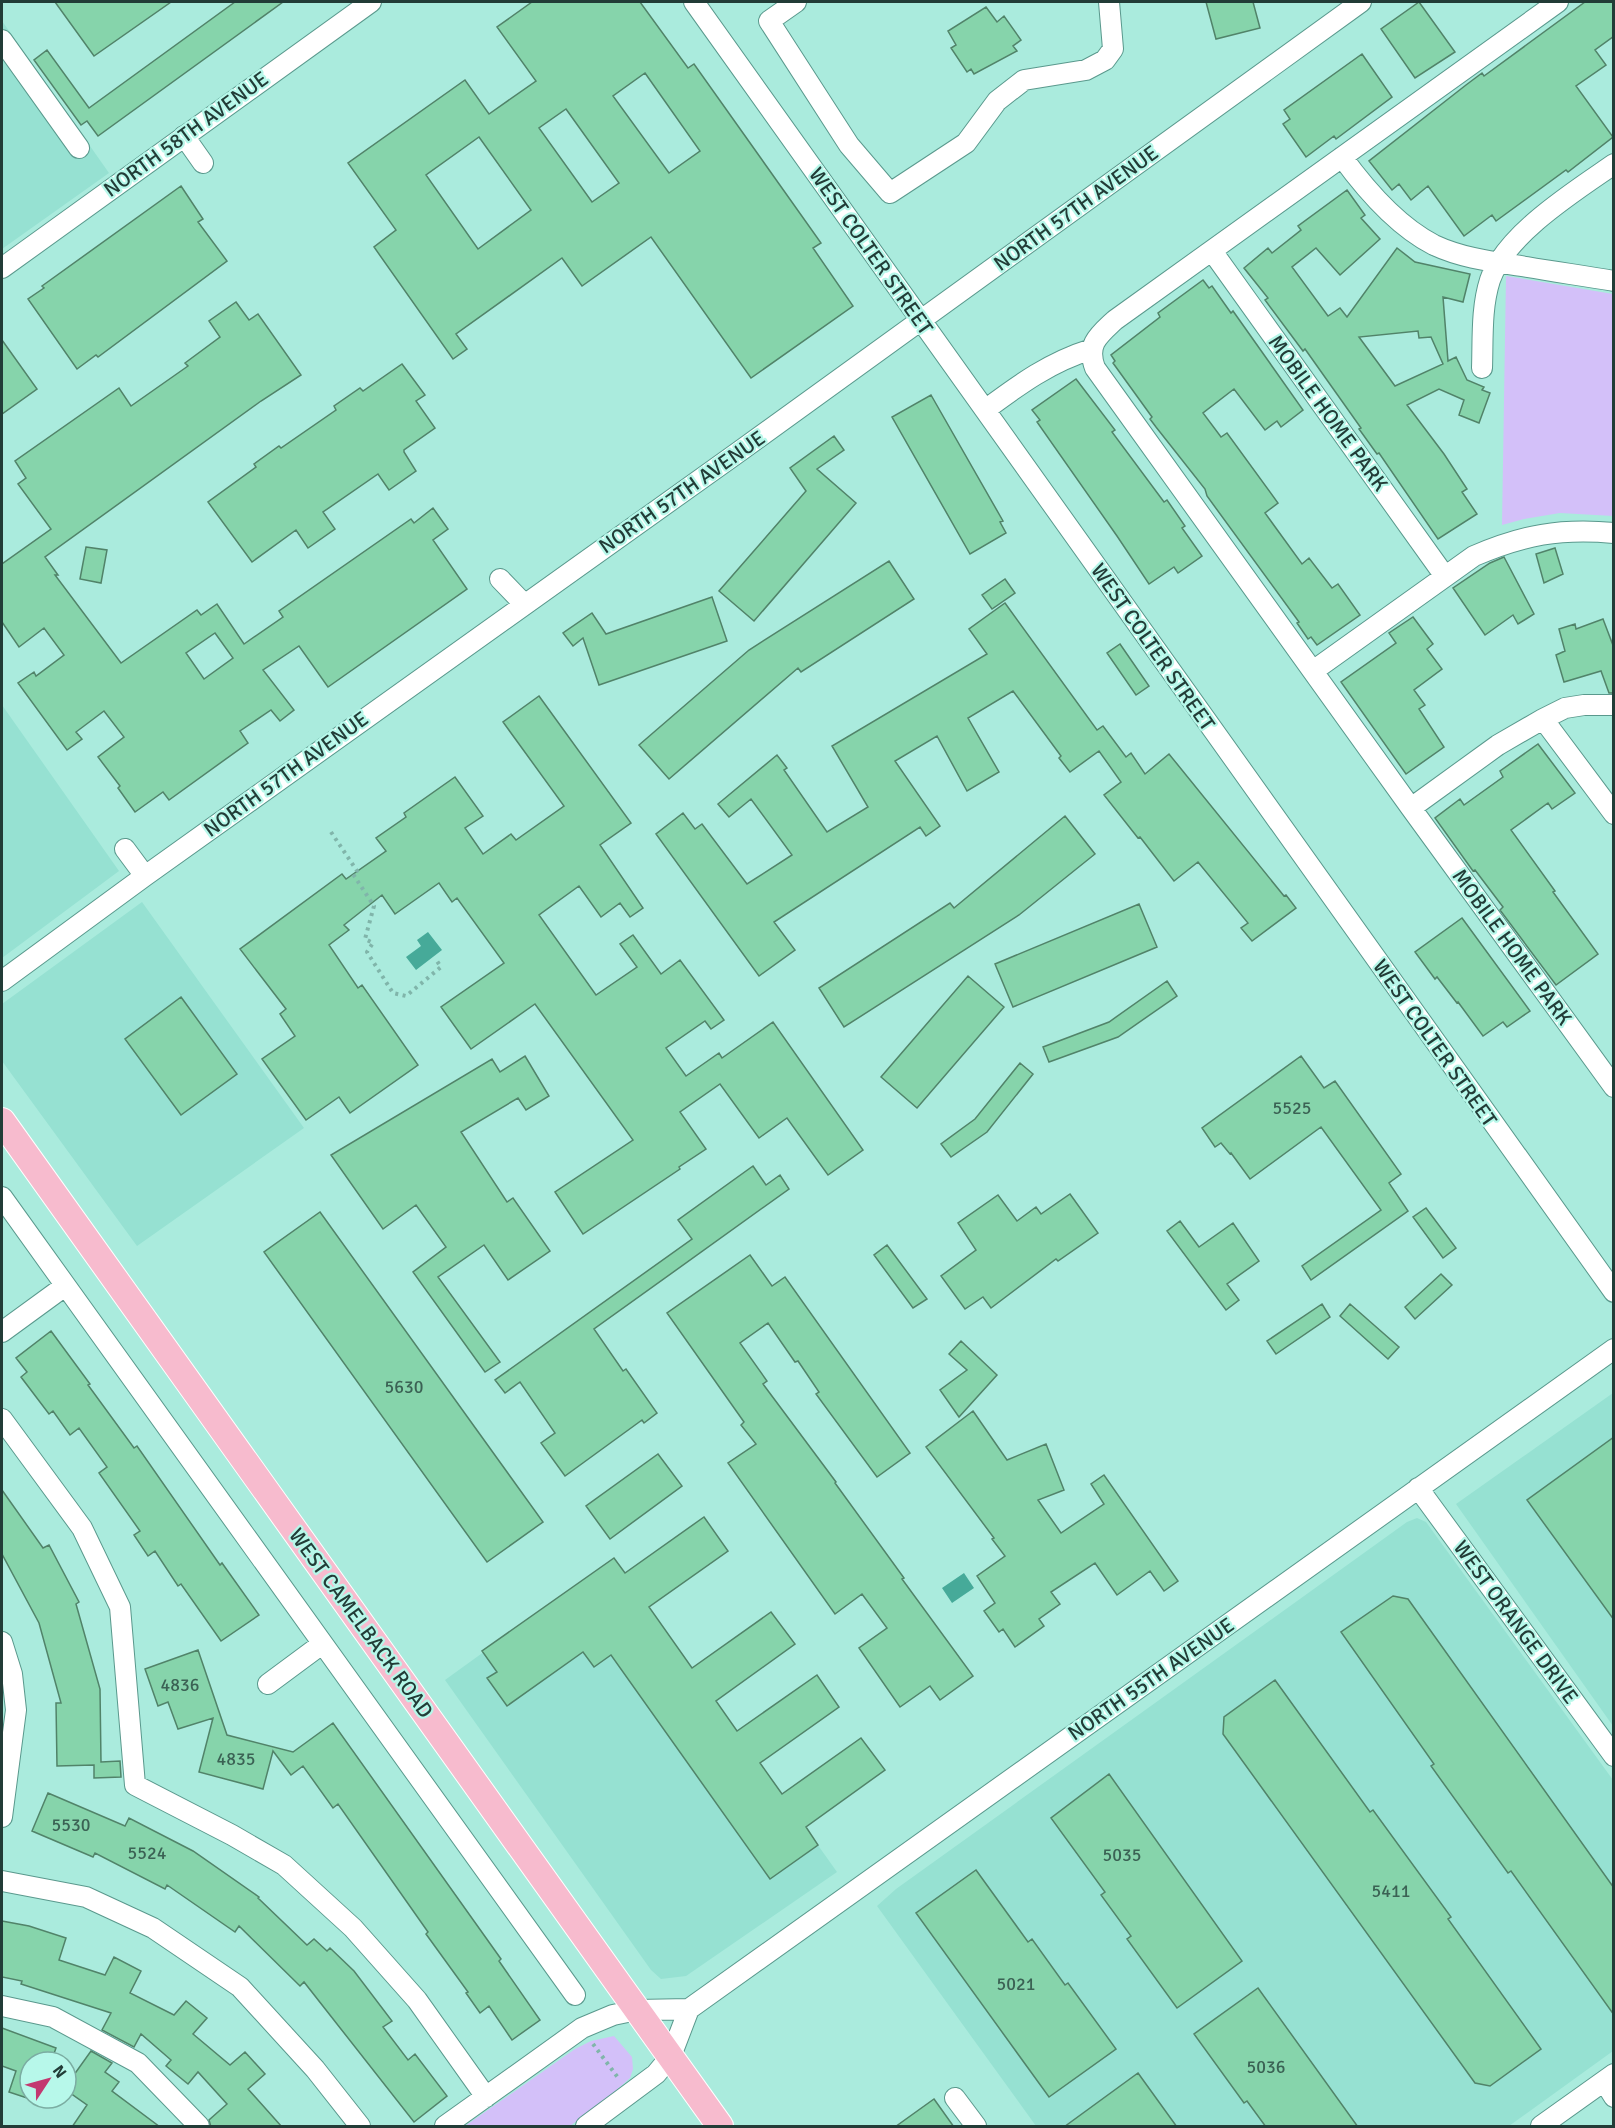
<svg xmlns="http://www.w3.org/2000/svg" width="1615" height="2128" viewBox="0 0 1615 2128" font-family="Signika,sans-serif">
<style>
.built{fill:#96e1d2}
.green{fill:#d3c0f9}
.water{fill:#46aa99}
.building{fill:#86d4ab;stroke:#518369;stroke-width:1.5;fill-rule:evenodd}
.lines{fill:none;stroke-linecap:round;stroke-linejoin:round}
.minor-casing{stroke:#5a998d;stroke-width:22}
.major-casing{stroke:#fff;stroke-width:28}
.path{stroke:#80b5aa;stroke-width:4;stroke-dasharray:3 4.5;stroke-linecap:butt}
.minor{stroke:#fff;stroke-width:20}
.major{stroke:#f7bbce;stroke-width:26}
.labels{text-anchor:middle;stroke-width:4.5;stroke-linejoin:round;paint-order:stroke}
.number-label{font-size:18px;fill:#3b6254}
.street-label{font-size:21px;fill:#223c37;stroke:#b7f8ea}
</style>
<rect width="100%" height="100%" fill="#aaebdd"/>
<!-- built -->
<path class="built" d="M2,21L109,173L2,249Z
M2,705L119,871L2,958Z
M142,902L304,1128L137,1246L2,1061V1004Z
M1613,1393V1726L1456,1504Z
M1417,1518L1426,1522L1613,1780V2051L1509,2126H1036L877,1906L896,1889L1407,1522Z
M614,1558L837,1872L686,1976L661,1979L651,1970L445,1680Z"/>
<!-- green -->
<path class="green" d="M1506,276L1613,294V516L1560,513L1524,519L1502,525Z
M614,2036L632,2057L633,2069L630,2078L611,2095L570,2126H465L575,2049L591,2041Z"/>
<!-- water -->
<path class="water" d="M428,932L442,950L416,970L406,957L421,946L417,940Z
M964,1573L974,1588L952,1603L942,1588Z"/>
<!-- building -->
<path class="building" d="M55,2H171L94,56Z
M235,2H283L98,136L87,121L81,125L34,60L47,50L89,108Z
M532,2H640L688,68L694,64L821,243L813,248L853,306L751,378L651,237L582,286L562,258L456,334L467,349L453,359L374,247L396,230L348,163L465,80L489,114L536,81L497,27ZM645,73L700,151L669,173L613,96ZM566,109L619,183L592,202L539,128ZM479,137L531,210L478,249L426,175Z
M1206,2H1253L1260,28L1216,39Z
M1419,2L1455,52L1415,78L1381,29Z
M1585,2H1614V36L1595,50L1606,65L1576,86L1613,137L1568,172L1566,170L1496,221L1492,215L1464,236L1428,186L1411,200L1399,184L1392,190L1369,161L1466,85L1482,73L1484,76Z
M986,7L997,22L1004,16L1021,40L1013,46L1017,51L974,74L971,69L967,72L951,48L956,45L948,31Z
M1362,54L1392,97L1336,139L1334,136L1306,157L1283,124L1290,119L1284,110Z
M181,186L203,219L198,222L227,261L98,357L96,355L77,369L28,299L44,288L42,286Z
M1347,190L1365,215L1361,218L1380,239L1340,275L1316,248L1292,267L1328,316L1340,308L1347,317L1397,248L1415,262L1470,274L1463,302L1443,297L1448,361L1456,357L1467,380L1484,387L1482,390L1490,393L1479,423L1459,415L1464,400L1439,389L1407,405L1444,454L1467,489L1462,492L1477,514L1438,539L1379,453L1377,454L1359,429L1361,428L1305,349L1303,351L1265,300L1268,298L1244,268L1268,248L1272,253L1301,230L1298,226ZM1418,331L1419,338L1431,337L1443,364L1395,386L1359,337Z
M1203,280L1209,288L1212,286L1231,313L1233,311L1303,410L1281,427L1277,421L1265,430L1234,389L1203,413L1221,437L1227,433L1278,503L1265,513L1302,564L1309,558L1332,588L1338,584L1360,615L1317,645L1311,637L1308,639L1297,623L1299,622L1207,496L1205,489L1156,427L1150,419L1152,417L1113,363L1115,361L1111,355L1160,317L1158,313Z
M236,302L249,320L258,314L301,375L261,401L45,557L58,575H55L121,663L197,610L201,615L217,604L244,644L283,617L279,611L411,519L414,523L433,508L448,529L433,540L467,589L328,687L299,646L263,670L294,710L280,721L271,710L240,731L248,743L169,800L163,792L135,812L118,788L120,786L98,757L124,737L104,711L76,732L82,739L67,750L18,683L34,672L36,676L64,655L44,628L19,647L2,622V564L51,529L18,484L26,478L15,461L119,388L131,406L188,366L185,363L220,337L209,321ZM215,633L233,658L204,679L186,653Z
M2,340L37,389L2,414Z
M402,364L425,395L416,401L435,428L404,450V452L416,471L389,490L378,474L323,512L335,529L308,548L296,530L252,562L208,502L256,467L254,464L279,446L281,448L336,410L334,406L360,388L363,391Z
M1076,379L1115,430L1112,432L1164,502L1167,500L1185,526L1182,528L1202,556L1178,573L1174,567L1149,584L1117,536L1037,422L1040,420L1032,410Z
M931,395L1003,521L1000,522L1006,533L970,554L892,417Z
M834,436L844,450L817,469L856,503L754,621L719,591L806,491L790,468Z
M86,547L107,550L101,583L80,579Z
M1555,548L1563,574L1544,583L1536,554Z
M1504,557L1534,614L1518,624L1513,615L1485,635L1453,588L1490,563Z
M889,561L914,599L801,672L798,668L669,779L639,745L749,650Z
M1005,579L1015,593L992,609L982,595Z
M712,597L727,641L599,685L583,638L573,646L563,633L592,613L606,634Z
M1005,603L1097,730L1103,726L1126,757L1131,753L1145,774L1169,754L1284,896L1286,895L1296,908L1252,941L1241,928L1248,923L1198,862L1174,881L1140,837L1138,838L1104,795L1121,782L1099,751L1070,772L1059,758L1061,756L1013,691L968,718L999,772L967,791L937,736L895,761L940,826L926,836L920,827L774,922L795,950L759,976L656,834L683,813L695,829L702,824L747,884L792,855L751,799L729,817L718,804L777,755L787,768L784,770L827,832L868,807L832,746L987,654L969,629Z
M1413,617L1433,644L1427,649L1442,669L1414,690L1425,705L1419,709L1444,747L1406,774L1341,682L1396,643L1389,633Z
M1603,619L1614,648V693H1609L1601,671L1564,682L1556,655L1565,651L1559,629L1575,624L1576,629Z
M1120,644L1149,686L1136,695L1107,653Z
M539,696L631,823L600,845L643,908L630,917L620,903L601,917L579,886L539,915L596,995L637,967L620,944L633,935L661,974L680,960L724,1020L711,1029L705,1021L666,1048L686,1076L719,1053L722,1058L773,1022L863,1150L828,1175L787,1118L759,1138L720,1084L680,1112L706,1149L679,1167L680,1169L583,1234L555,1192L633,1140L535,1004L471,1049L441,1007L504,963L457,898L452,902L439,883L395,914L382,895L344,925L349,930L329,945L358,988L362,985L418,1065L350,1113L339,1097L306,1120L262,1059L295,1036L280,1014L286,1009L240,949L342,874L346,879L386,851L376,838L406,817L404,813L455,777L483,816L465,828L483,854L511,834L516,840L564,806L503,722Z
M1538,744L1575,793L1552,809L1548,803L1511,830L1555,891L1553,892L1598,954L1556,985L1500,910L1503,907L1475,870L1473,871L1435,818L1460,799L1464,805L1503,777L1500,771Z
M1065,816L1095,854L1019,915L844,1027L819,988L950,903L954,908Z
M1139,904L1157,947L1013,1007L995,964Z
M1462,918L1530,1011L1507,1027L1503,1022L1483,1036L1458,1002L1457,1003L1437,977L1435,979L1415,952Z
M968,976L1004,1007L917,1108L881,1077Z
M1167,981L1177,996L1118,1037L1049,1062L1043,1047L1109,1022Z
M181,997L237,1074L181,1115L125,1039Z
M525,1056L549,1096L526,1110L518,1098L461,1132L507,1202L513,1198L550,1251L508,1280L484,1245L438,1277L500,1362L485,1372L413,1272L446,1247L416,1205L383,1229L331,1155L492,1059L500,1072Z
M1301,1056L1324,1088L1335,1081L1401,1174L1389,1183L1408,1211L1311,1280L1302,1266L1381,1210L1321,1127L1250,1179L1231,1153L1230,1154L1221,1143L1215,1147L1202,1128Z
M1020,1063L1033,1074L987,1132L951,1157L941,1144L975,1119Z
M753,1166L766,1185L780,1175L789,1189L594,1329L623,1371L626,1369L657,1413L644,1423L642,1420L565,1476L541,1443L555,1433L520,1382L505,1393L495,1380L692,1239L678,1220Z
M1070,1194L1098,1233L1058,1261L1056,1259L991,1308L983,1297L965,1309L941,1276L976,1250L958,1223L998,1195L1017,1221L1036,1207L1041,1214Z
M1426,1208L1456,1248L1443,1258L1413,1217Z
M320,1212L543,1522L487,1562L264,1252Z
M1180,1221L1199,1247L1233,1223L1259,1261L1227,1284L1239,1300L1226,1310L1167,1231Z
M887,1245L927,1299L913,1308L874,1255Z
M750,1255L772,1286L785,1277L910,1453L877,1477L816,1394L819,1392L798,1361L795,1362L768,1323L740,1343L767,1381L763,1384L836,1482L835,1483L904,1578L902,1579L973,1676L940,1700L930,1686L900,1707L859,1648L887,1628L862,1594L835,1614L728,1463L756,1444L741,1425L744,1422L667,1313Z
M1441,1274L1452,1285L1415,1319L1405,1307Z
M1322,1304L1330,1317L1276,1354L1267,1341Z
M1350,1304L1399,1347L1388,1359L1340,1316Z
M51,1331L90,1384L88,1385L134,1448L137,1446L220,1565L222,1563L259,1615L221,1641L181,1584L178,1586L155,1551L148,1556L134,1535L140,1531L99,1473L107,1467L79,1428L70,1435L53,1411L49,1414L21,1377L27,1372L16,1358Z
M961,1341L997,1375L959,1417L940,1390L967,1370L949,1354Z
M973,1411L1007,1460L1046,1444L1064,1490L1038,1500L1061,1533L1104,1504L1091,1484L1104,1475L1178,1581L1164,1591L1150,1571L1117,1595L1095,1563L1051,1592L1060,1604L1039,1619L1044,1626L1015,1647L1003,1629L999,1632L984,1611L995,1603L977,1576L1005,1556L992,1539L994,1538L926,1447Z
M1614,1437V1620L1527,1500Z
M658,1454L682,1486L610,1539L586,1506Z
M2,1490L43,1548L49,1545L79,1602L76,1604L100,1689L101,1762L120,1761L121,1777L94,1778V1765L57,1766L56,1703H61L39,1623L2,1554Z
M704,1517L728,1551L649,1607L692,1668L771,1612L795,1644L716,1701L737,1731L817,1675L839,1707L760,1763L782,1794L861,1738L885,1770L806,1827L818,1845L770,1879L611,1655L594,1667L583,1652L507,1706L487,1678L497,1672L482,1651L614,1558L625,1573Z
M1393,1596L1408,1599L1614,1888V2015L1511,1871L1508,1873L1431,1766L1434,1764L1341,1632Z
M198,1650L227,1735L293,1752L333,1723L501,1959L499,1961L540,2020L512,2040L489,2006L480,2013L466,1993L468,1992L426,1934L428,1932L338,1804L333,1808L303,1766L291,1775L273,1751L263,1789L199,1772L213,1718L178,1729L168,1702L158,1706L145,1669Z
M1275,1680L1370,1812L1373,1810L1451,1917L1448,1919L1541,2049L1490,2086L1475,2083L1223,1734L1224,1717Z
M1109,1774L1242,1961L1177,2008L1127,1939L1131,1936L1101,1895L1105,1892L1051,1818Z
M48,1793L125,1826L129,1818L193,1851L259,1897L258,1898L307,1945L314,1939L327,1951L330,1948L354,1971L392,2021L383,2027L408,2060L415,2054L447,2096L414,2122L304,1982L300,1986L239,1926L235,1932L167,1885L165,1889L95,1853L93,1857L32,1831Z
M976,1870L1028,1942L1032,1939L1065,1985L1068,1983L1116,2049L1049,2097L916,1913Z
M2,1921L29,1926L66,1938L59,1960L105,1975L114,1957L141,1971L130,1993L174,2015L186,2001L207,2018L193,2034L230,2065L245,2052L265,2074L248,2089L282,2127H211L209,2120L227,2104L198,2072L188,2084L166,2066L171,2060L141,2034L134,2047L102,2030L111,2013L21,1984L22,1981L2,1977Z
M1258,1988L1358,2127H1266L1247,2101L1244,2103L1194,2034Z
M2,2028L56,2048L51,2062H30V2099L9,2092L16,2071L2,2066Z
M91,2051L112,2063L105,2072L119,2082L112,2091L160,2127H72L87,2105L66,2090V2086Z
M1138,2073L1177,2127H1064Z
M934,2099L954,2127H895Z"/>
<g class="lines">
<!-- minor casing -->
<g class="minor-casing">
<path id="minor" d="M694,2L1614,1292
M796,2L769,21L849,145L890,193L966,143L997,101L1024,80L1086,70L1105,60L1113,49L1109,2
M1558,2L1115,320C1099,335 1086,344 1095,368L1411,808L1614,1087
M2,40L79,148
M184,136L203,163
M1342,157C1366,190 1397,226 1434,245C1464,259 1496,262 1527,267C1556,272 1585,276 1614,281
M1212,251L1444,575
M2,268L371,2
M1482,368C1483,339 1481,308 1490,280C1506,234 1575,191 1614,164
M985,410C1020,384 1050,362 1092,349
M500,579L524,604
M1313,671L1474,556C1523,535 1560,528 1614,533
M1543,719L1614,814
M1411,808L1498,745L1543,719L1565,708L1584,705H1614
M125,849L145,876
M2,981L145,876L740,451L1361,2
M2,1197L575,1995
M2,1332L65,1286
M2,1419L82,1528L120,1607L135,1785L232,1835L284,1865L353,1928L417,2000L486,2097
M1418,1488L1614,1756
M2,1642L12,1674L16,1710L2,1817
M268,1684L322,1644
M2,1881L86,1897L153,1928L240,1987L315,2069L360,2126
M2,2006L53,2017L138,2063L199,2126
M1604,2081L1614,2097
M955,2098L976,2126
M445,2126L582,2028L613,2015L637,2010L689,2009
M586,2126L656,2074L671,2056L689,2009L1614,1349
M1541,2126L1614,2074"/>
</g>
<!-- major casing -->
<g class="major-casing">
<path id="major" d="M2,1121L720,2126"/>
</g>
<!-- path -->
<path class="path" d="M331,832L357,871L353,874L374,906L365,939L373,943L367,952L393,993L406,996L441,967L437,961
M593,2044L619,2079"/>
<!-- minor -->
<use href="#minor" class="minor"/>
<!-- major -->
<use href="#major" class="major"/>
</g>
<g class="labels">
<!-- number labels -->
<g class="number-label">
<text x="1292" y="1114">5525</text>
<text x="404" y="1393">5630</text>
<text x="180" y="1691">4836</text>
<text x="236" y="1765">4835</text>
<text x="71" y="1831">5530</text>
<text x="147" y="1859">5524</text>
<text x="1122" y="1861">5035</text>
<text x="1391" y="1897">5411</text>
<text x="1016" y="1990">5021</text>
<text x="1266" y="2073">5036</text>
</g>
<!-- street labels -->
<g class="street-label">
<text transform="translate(186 134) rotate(-36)" y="7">NORTH 58TH AVENUE</text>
<text transform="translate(1076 208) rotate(-36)" y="7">NORTH 57TH AVENUE</text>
<text transform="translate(871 251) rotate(55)" y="7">WEST COLTER STREET</text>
<text transform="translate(1328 413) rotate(54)" y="7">MOBILE HOME PARK</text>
<text transform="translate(682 492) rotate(-35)" y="7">NORTH 57TH AVENUE</text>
<text transform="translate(1153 647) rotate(55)" y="7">WEST COLTER STREET</text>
<text transform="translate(286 774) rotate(-36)" y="7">NORTH 57TH AVENUE</text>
<text transform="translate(1512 947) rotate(54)" y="7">MOBILE HOME PARK</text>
<text transform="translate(1435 1043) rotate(55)" y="7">WEST COLTER STREET</text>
<text transform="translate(1516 1622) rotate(54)" y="7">WEST ORANGE DRIVE</text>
<text transform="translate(361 1623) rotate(54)" y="7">WEST CAMELBACK ROAD</text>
<text transform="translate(1151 1679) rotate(-35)" y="7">NORTH 55TH AVENUE</text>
</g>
</g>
<!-- border -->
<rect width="1615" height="2128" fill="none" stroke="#223c37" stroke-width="6"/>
<!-- north arrow -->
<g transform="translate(48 2080) rotate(54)"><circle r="28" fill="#b7f8ea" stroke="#7bada2" stroke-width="1.5"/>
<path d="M0-4.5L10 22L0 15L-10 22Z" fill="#c33870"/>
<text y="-9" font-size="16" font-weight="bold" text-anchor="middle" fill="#223c37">N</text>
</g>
</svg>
